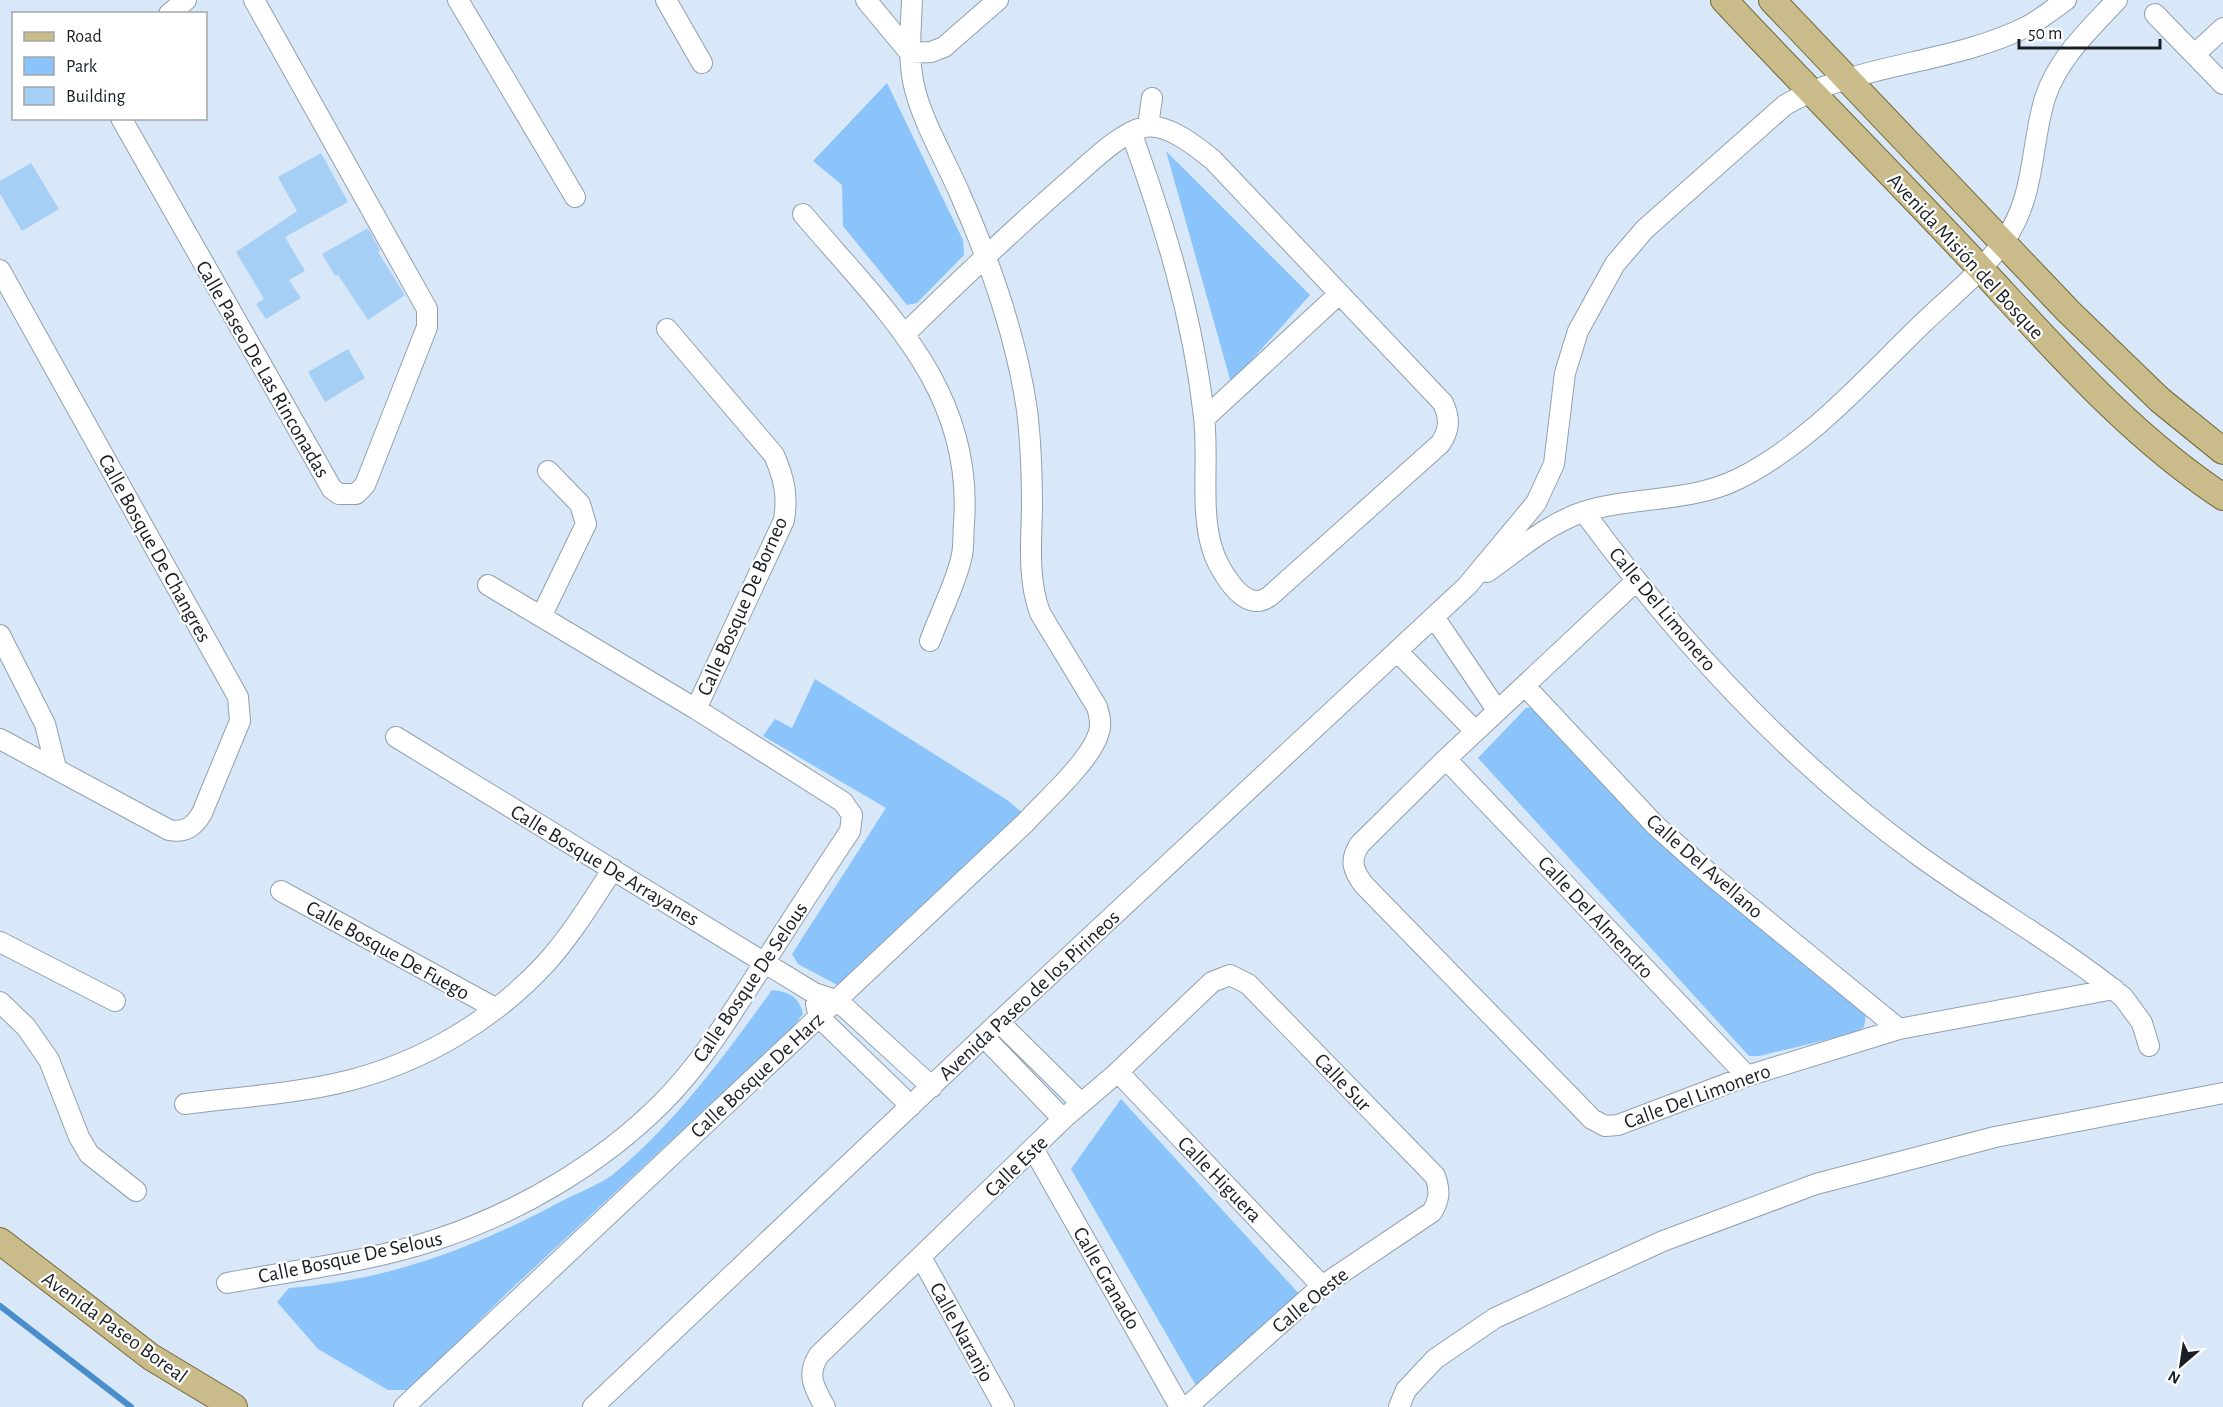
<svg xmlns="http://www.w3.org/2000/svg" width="2223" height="1407" viewBox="0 0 2223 1407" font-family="'Alegreya Sans',sans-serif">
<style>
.green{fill:#8ac4fb}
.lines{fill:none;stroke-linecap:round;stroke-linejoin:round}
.stream{stroke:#498ecb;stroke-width:6}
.building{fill:#a6cff6}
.minor-casing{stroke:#90a0af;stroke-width:22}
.major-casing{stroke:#756834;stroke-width:28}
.minor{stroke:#fff;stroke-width:20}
.major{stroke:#cabc8a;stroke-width:26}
.labels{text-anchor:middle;stroke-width:4.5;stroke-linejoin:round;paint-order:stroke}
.street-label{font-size:21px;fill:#191f25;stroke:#fff}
</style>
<rect width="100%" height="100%" fill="#d8e8f9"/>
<!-- green -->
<path class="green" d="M887,83L963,240L964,255L917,303L907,305L843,226L842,185L813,161Z
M1166,151L1310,295L1231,383Z
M815,679L1007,800L1024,814L839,986L798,964L792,954L886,808L763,736L775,719L792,728Z
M1536,707L1867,1009L1864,1027L1855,1033L1759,1056H1749L1478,758L1526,708Z
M772,990C789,992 799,996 803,1014L794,1026L507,1293L410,1390H388L318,1349L277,1302L289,1288C389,1280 472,1249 560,1202C577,1193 600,1185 616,1172C677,1121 725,1055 772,990Z
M1121,1099L1302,1297L1202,1396L1071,1169Z"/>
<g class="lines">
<!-- stream -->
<path class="stream" d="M0,1306L131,1407"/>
</g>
<!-- building -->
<path class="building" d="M321,153L348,202L285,237L305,271L289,280L301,298L266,319L256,304L264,299L236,252L297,211L278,177Z
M31,163L59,209L22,231L0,194V181Z
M368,228L380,250L378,252L405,295L368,320L338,275L335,276L322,254Z
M348,349L365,378L325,402L308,372Z"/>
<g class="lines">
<!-- minor casing -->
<g class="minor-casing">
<path id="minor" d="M458,0L575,197
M666,0L702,63
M866,0L910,53L931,52L944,47L998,0
M169,14L186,0
M2155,14L2223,84
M2195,54L2223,28
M121,118L332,489L339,494H356L365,485L427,327V309L254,0
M1148,126L1152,98
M803,214C883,309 974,388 964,523C963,533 964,545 962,555C956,584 940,613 930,641
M0,270L238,697L240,721L202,813C194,827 185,833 169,830L0,739
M667,329L774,455C784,478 788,495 784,520L696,709
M905,334C958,282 1012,231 1068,182C1088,165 1120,132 1145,127C1168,123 1197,147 1213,160L1443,403C1450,418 1450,430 1440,444L1270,596C1267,598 1262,601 1258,601C1237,602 1217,565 1212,548C1200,509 1209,458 1204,417C1193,317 1165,226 1131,132
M1205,418L1339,294
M1584,512C1678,640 1789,761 1918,855C1985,904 2059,945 2123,997L2142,1023L2149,1046
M1487,572C1517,551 1547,524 1583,512C1633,496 1689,503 1738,479C1809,444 1865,379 1921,325C1949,298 1982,272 2004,241C2036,196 2030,147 2045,98C2058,58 2089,30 2117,0
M1635,582L1446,759L1360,844C1349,860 1353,871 1364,885L1592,1119L1605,1126L1618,1125L1747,1076L1899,1029L2114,989
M542,615L586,524L580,504L548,471
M1434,617L1497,710
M0,635L45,724L56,768
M1397,651L1475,731
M1525,686L1655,825L1711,875L1899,1029
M396,737L814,993L838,1001L932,1087
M1446,759L1747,1076
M281,891L495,1008
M0,942L115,1001
M0,1002L26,1027L49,1060L79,1137L89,1154L136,1191
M816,1004L819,1017L911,1106
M999,1022L1081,1103
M985,1038L1063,1119
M1118,1072L1322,1286
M185,1104C239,1097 295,1094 347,1081C423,1062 494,1020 547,962C572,934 592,901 613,869
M1034,1150L1180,1407
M921,1257L1004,1407
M227,1283C296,1270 369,1262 435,1240C518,1213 601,1164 662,1103C702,1063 731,1014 761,968C790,922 820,876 850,831L852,815L843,802L696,709L488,585
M404,1407L1025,823C1045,801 1089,762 1098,735C1102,726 1100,717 1097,707L1040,613C1028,580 1031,545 1032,510C1032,477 1031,443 1027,410C1016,335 991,264 960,194C945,159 920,118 913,81C908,54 911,27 912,0
M593,1407L999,1022L1467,586L1536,503L1554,464L1565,373L1578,331L1615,264L1645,229L1785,105C1859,62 1951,65 2028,26C2041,19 2053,9 2066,0
M825,1407C814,1388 806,1374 819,1355L1063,1119L1118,1072L1212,982L1230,975L1248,984L1435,1176C1440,1190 1440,1199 1432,1212L1322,1286L1187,1407
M1399,1407L1406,1390L1435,1359L1495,1318L1663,1241L1816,1184L1995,1137L2223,1093"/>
</g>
<!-- major casing -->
<g class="major-casing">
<path id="major" d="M1724,0C1808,90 1895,177 1979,267C2055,349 2128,434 2223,497
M1772,0L2069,312L2160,400L2223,451
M0,1241L151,1357L234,1407"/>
</g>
<!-- minor -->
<use href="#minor" class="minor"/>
<!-- major -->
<use href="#major" class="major"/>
</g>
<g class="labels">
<!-- street labels -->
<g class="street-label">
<text transform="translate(1966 256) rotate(47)" y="7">Avenida Misión del Bosque</text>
<text transform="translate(263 369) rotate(60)" y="7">Calle Paseo De Las Rinconadas</text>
<text transform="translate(155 548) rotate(61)" y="7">Calle Bosque De Changres</text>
<text transform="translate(742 606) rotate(-66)" y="7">Calle Bosque De Borneo</text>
<text transform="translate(1663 609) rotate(50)" y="7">Calle Del Limonero</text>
<text transform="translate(605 865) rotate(31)" y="7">Calle Bosque De Arrayanes</text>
<text transform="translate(1705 866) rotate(41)" y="7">Calle Del Avellano</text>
<text transform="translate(1596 917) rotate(47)" y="7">Calle Del Almendro</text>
<text transform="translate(388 950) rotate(29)" y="7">Calle Bosque De Fuego</text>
<text transform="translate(750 982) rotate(-56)" y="7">Calle Bosque De Selous</text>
<text transform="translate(1029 995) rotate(-43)" y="7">Avenida Paseo de los Pirineos</text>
<text transform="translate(757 1075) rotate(-43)" y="7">Calle Bosque De Harz</text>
<text transform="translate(1343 1082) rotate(46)" y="7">Calle Sur</text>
<text transform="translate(1697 1096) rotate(-20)" y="7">Calle Del Limonero</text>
<text transform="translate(1016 1166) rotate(-44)" y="7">Calle Este</text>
<text transform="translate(1220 1179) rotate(46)" y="7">Calle Higuera</text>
<text transform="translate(350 1257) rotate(-12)" y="7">Calle Bosque De Selous</text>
<text transform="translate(1107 1278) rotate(60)" y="7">Calle Granado</text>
<text transform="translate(1310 1300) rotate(-39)" y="7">Calle Oeste</text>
<text transform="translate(115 1327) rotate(36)" y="7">Avenida Paseo Boreal</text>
<text transform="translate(962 1332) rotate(61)" y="7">Calle Naranjo</text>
</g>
</g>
<!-- legend -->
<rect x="12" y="12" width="195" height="108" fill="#ffffff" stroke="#a3a5a8" stroke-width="1.5"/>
<rect x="24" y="32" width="30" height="9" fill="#cabc8a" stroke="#a3a5a8" stroke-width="1.5"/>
<text x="66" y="42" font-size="18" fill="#191f25">Road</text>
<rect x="24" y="57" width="30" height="18" fill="#8ac4fb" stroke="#a3a5a8" stroke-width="1.5"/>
<text x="66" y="72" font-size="18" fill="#191f25">Park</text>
<rect x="24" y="87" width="30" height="18" fill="#a6cff6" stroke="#a3a5a8" stroke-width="1.5"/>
<text x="66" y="102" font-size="18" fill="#191f25">Building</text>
<!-- north arrow -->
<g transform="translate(2181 1365) rotate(209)" stroke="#ffffff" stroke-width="4.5" paint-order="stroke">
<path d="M0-4.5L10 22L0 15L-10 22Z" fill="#191f25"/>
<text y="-9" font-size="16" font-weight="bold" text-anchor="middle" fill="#191f25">N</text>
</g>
<!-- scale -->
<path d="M2019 39v9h141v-9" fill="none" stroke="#191f25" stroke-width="3"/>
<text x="2028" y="39" font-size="18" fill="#191f25" stroke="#ffffff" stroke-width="4.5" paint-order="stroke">50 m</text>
</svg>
